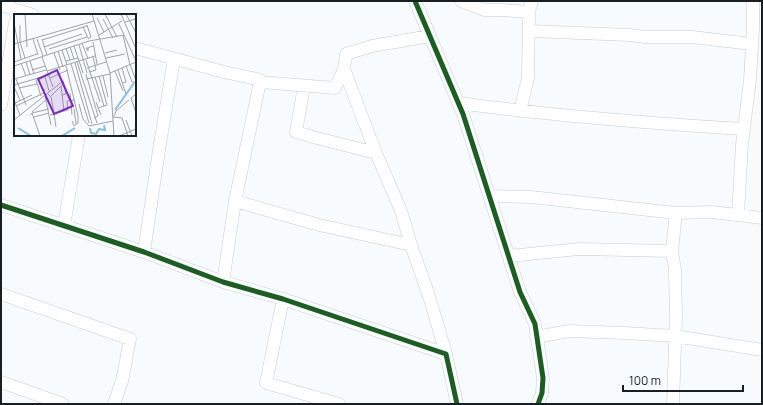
<svg xmlns="http://www.w3.org/2000/svg" width="763" height="405" viewBox="0 0 763 405" font-family="Manrope,sans-serif">
<style>
.lines{fill:none;stroke-linecap:round;stroke-linejoin:round}
.minor-casing{stroke:#c7cccf;stroke-width:13}
.minor{stroke:#fefeff;stroke-width:12}
.cycleway-casing{stroke:#f7fbfe;stroke-width:8}
.cycleway{stroke:#1b5e20;stroke-width:5}
.inset-river{fill:none;stroke:#88c0df;stroke-width:2}
.inset-road{fill:none;stroke:#9ea3a6;stroke-width:1}
.view{fill:#7b2cbf;fill-opacity:0.15;stroke:#7b2cbf;stroke-width:2}
.inset-edge{fill:none;stroke:#181f24;stroke-width:2}
</style>
<rect width="100%" height="100%" fill="#f8fbfd"/>
<g class="lines">
<!-- minor casing -->
<g class="minor-casing">
<path id="minor" d="M8,1L7,7L17,10L16,15
M415,1L463,114L520,292L535,324L543,378L542,393L538,404
M461,1L484,10H502L529,12
M17,10L33,15
M529,31L630,35L645,37H692L752,44
M135,48L224,72L261,80L260,82L335,88L344,69L346,54L372,46L430,36
M344,69L376,153L401,211L411,245L429,296L446,354
M304,86L296,132L313,137L376,153
M459,103C553,116 648,123 743,129
M1,105L15,23
M520,111L528,78L529,12L532,1
M490,196L531,197L676,213L712,212L762,218
M235,201L319,225L411,245
M1,205L144,252L223,282L283,299L446,354L457,404
M738,215L742,144L750,80L753,29V1
M64,226L79,135
M144,252L159,150L174,59
M509,256L579,249L672,251
M223,282L235,201L260,82
M1,294L130,339L122,381L114,404
M283,299L266,383L339,404
M536,337L569,331L624,333L675,336L762,350
M1,382L63,404
M673,404L676,316L675,270L672,251L676,213"/>
</g>
<!-- minor -->
<use href="#minor" class="minor"/>
<!-- cycleway casing -->
<g class="cycleway-casing">
<path id="cycleway" d="M415,1L463,114L520,292L535,324L543,378L542,393L538,404
M1,205L144,252L223,282L283,299L446,354L457,404"/>
</g>
<!-- cycleway -->
<use href="#cycleway" class="cycleway"/>
</g>
<!-- overview -->
<g transform="translate(14 14)">
<rect width="122" height="122" fill="#f8fbfd"/>
<path class="inset-river" d="M101,96L120,69M4,114L17,122M76,114L77,119L82,120L85,115L91,116L90,111M48,122L61,114"/>
<path class="inset-road" d="M11,0L13,33M78,0L96,59L100,122M91,0L103,23M107,0L122,35M112,0L122,19M83,4L90,18M89,5L99,24M111,8L121,5L122,11M0,9L7,45M105,10L122,47M6,11V28L11,44M73,11L77,23L74,25M69,13L74,24M85,21L108,7M109,21L116,51M19,25L24,41M23,25L29,42M28,25L33,41M28,26L73,12M79,28L83,50M68,29L74,45M0,30L80,7M65,31L73,59M60,32L69,59M30,33L68,20M56,33L60,45M52,34L56,46M74,34V37L72,34H74L76,33L79,32M35,35L73,23M48,36L53,51M44,37L49,53M40,39L46,56M91,39L103,36M28,43L39,73M92,44L111,40M72,46L86,88M16,47L20,60M52,47L64,44M0,48L23,40M12,48L16,61M63,48L83,109M7,49L12,62M61,49L78,110M57,50L75,109M116,50L122,67M0,52L75,27L110,21M52,52L64,102V109L60,112L58,107M112,52L118,68H122M73,54L92,48M108,54L112,68L108,69M18,56L31,52M104,56L112,80M33,57L81,42M101,57L109,77M75,58L82,56L79,43M96,59L122,48M72,60L84,102L80,104M89,62L94,83M31,63L35,77M81,63L90,92M36,64L54,56M0,65L32,56M2,65L12,91M72,65L96,60M22,66L27,82M0,71L35,61M0,73L6,86M5,74L23,70M33,79L37,83L40,99M56,79L58,101M122,80L117,84L122,99M31,82L37,111M36,83L47,72M0,86L6,101M82,88L87,101M1,89L18,81M65,90L69,105L75,112L99,107M2,92L30,79V75M84,94L93,91L85,62M60,95L62,110M50,97L47,72L50,70M18,98L33,85M18,99L35,95M40,100L42,113M16,101L18,99L26,122M36,101L54,96L53,87L61,86M100,102L102,97L115,86M20,103L35,99M99,103L108,104L114,122M0,106L49,67L52,80L48,81M112,106L118,122M105,122L122,115"/>
<path class="view" d="M43,56L59,92L40,100L24,65Z"/>
<rect width="122" height="122" class="inset-edge"/>
</g>
<!-- border -->
<rect width="763" height="405" fill="none" stroke="#181f24" stroke-width="4"/>
<!-- scale -->
<path d="M623 385v6h120v-6" fill="none" stroke="#181f24" stroke-width="2"/>
<text x="629" y="385" font-size="12" fill="#181f24" stroke="#f7fbfe" stroke-width="3" paint-order="stroke">100 m</text>
</svg>
